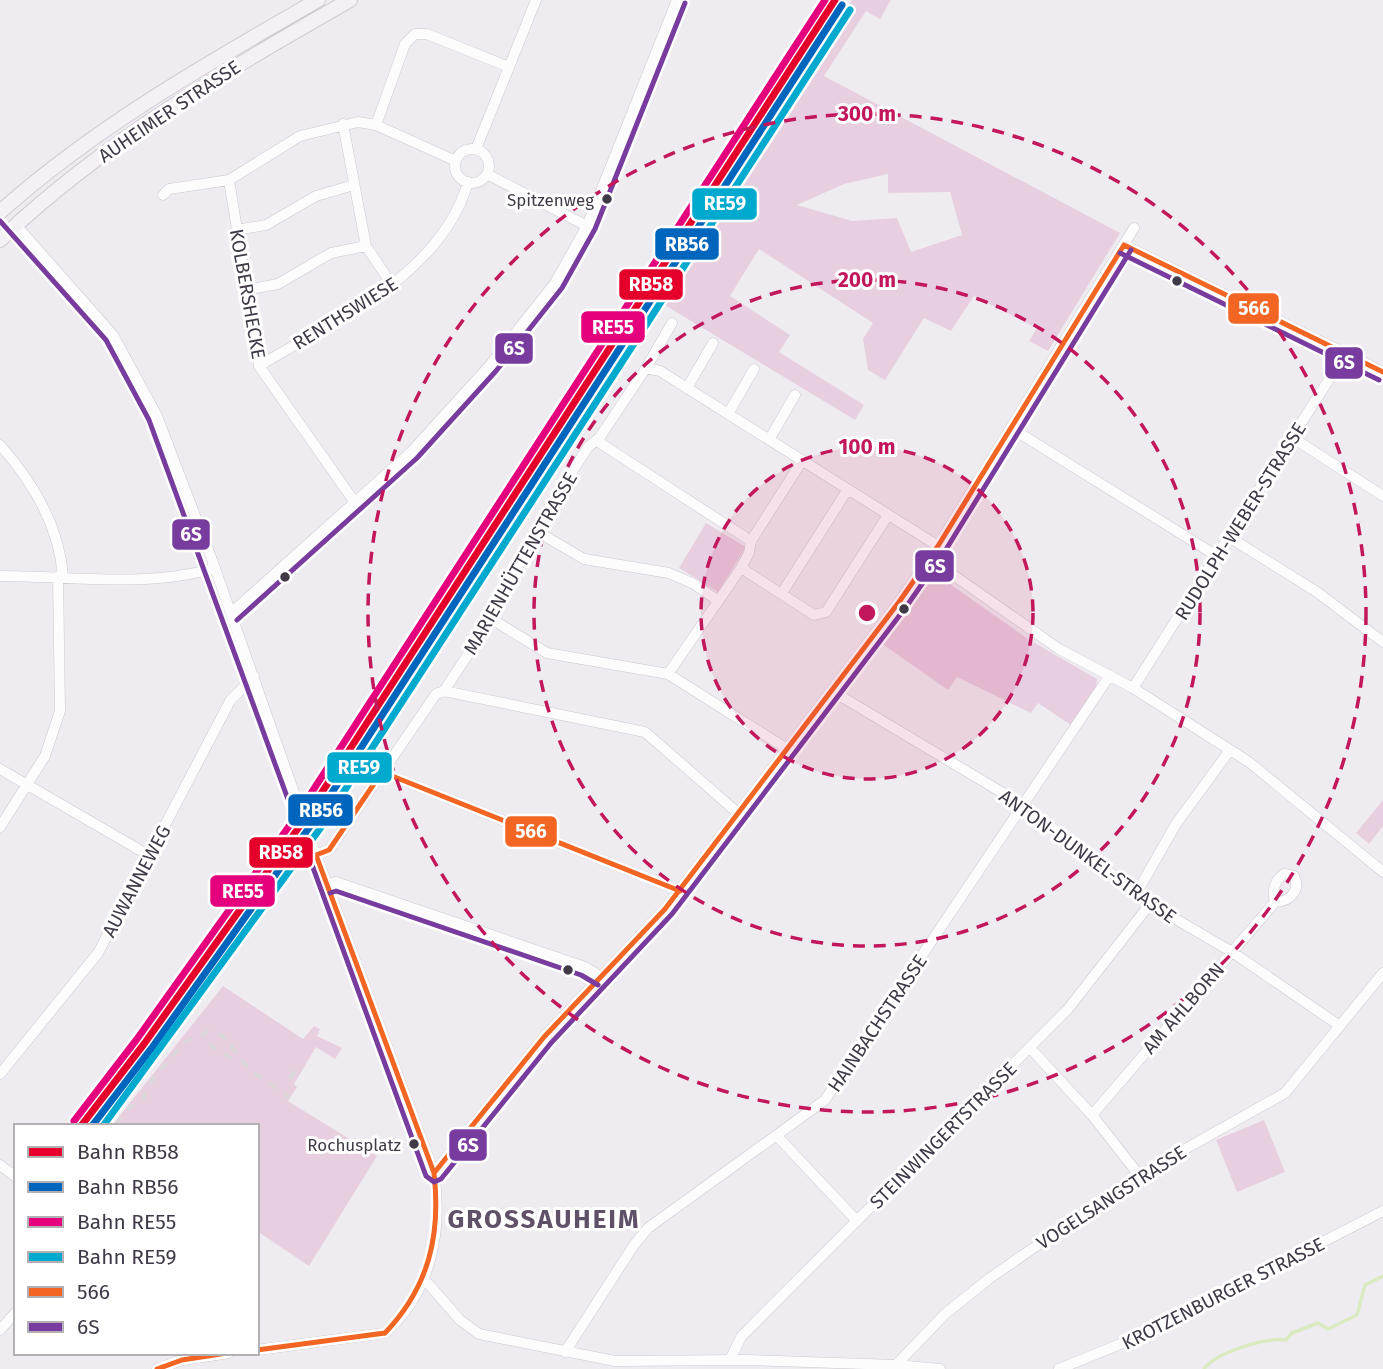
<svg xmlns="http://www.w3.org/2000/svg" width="1383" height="1369" viewBox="0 0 1383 1369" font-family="'Fira Sans',sans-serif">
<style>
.green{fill:#e8cfe0;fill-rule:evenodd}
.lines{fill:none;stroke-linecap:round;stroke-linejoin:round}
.stream{stroke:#dceac1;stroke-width:3.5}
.street-casing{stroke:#cbc8ce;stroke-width:11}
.secondary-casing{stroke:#d2cad5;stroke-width:16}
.street{stroke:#fdfcfd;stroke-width:10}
.secondary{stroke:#f4f0f6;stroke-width:14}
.rail{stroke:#dad9da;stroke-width:3.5;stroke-dasharray:9 9;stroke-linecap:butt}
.bus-1-casing{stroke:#fff;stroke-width:10}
.bus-2-casing{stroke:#fff;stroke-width:10}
.bus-1{stroke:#f26522;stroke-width:5}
.bus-2{stroke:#783c9f;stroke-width:5}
.rail-1-casing{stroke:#fff;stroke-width:12}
.rail-2-casing{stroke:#fff;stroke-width:12}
.rail-3-casing{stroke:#fff;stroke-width:12}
.rail-4-casing{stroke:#fff;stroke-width:12}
.rail-1{stroke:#e4002b;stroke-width:7}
.rail-2{stroke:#0065bd;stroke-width:7}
.rail-3{stroke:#e5007d;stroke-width:7}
.rail-4{stroke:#00a9ce;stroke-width:7}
.ring{fill:none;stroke:#c2185b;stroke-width:3.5;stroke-dasharray:12 9}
.bus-dot{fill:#403947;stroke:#fff;stroke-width:2.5}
.labels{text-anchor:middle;stroke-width:6;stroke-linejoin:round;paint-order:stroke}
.bus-label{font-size:17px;fill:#403947;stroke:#fff;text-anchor:end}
.street-label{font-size:19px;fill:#403947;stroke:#fff}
.district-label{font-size:26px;font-weight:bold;letter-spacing:2px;fill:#5e5168;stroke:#fff}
.centre{fill:#c2185b;stroke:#fff;stroke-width:3.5}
.ring-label{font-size:21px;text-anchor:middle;font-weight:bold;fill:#c2185b;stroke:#fff;stroke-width:6;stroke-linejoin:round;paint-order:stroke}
.line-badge{stroke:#fff;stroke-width:2.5}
.badge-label{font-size:19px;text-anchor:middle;font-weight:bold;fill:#fff}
</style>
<rect width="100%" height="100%" fill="#efecf1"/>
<!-- green -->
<path class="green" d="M852,0H891L880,19L866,11L824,76L1120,233L1048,351L1029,341L1037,328L974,296L951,331L924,318L885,380L868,370L863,339L873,323L759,249L730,296L790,335L779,352L864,405L855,420L658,301ZM888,174V193L950,192L962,235L911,252L897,218L852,221L797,205L844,184Z
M706,523L746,547L718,592L679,568Z
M936,574L1028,639L1097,679L1096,688L1071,725L1038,703L1031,713L957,677L948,690L881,643L932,575Z
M1383,800V826L1369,844L1356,833Z
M223,986L303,1039L314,1026L320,1029L317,1036L342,1048L335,1059L316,1047L294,1084L297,1087L288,1101L377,1156L309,1266L257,1231V1126L114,1123Z
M1264,1120L1285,1172L1237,1192L1216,1140Z"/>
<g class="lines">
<!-- stream -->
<path class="stream" d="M1204,1369C1215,1353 1265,1337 1286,1340L1292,1333L1318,1323L1328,1329L1357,1315L1365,1285L1383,1276"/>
<!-- street casing -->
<g class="street-casing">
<path id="street" d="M343,124L366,246L392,285
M376,125L405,44L415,34H427L509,67
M476,149L536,0
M455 166a17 17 0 1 1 34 0a17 17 0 1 1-34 0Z
M487,174L587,226
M229,180L259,366L356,504
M163,195L169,189L229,180L300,136L358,122L376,125L456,161
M15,224L113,335L157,416L212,560L316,855L434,1173C443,1232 431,1292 385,1333L257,1350
M236,230L266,225L316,196L354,185
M1124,245L1383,372
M246,290L278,284L331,253L366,246
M259,366C336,319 441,276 468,182
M646,368L672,323
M687,388L713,343
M728,414L754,369
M1011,428L1217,556
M1293,438L1383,496
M769,440L795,395
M597,441L751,541
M0,445C33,482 59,525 63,576
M538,532L584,559L669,573L694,584L717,600
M1229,537L1317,592L1383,642
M929,558L1059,649L1133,688L1249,762L1383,872
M741,568L814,615L826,612L888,515
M0,576C69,576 148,588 215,568
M782,593L848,489
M231,613L411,452L490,365L555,283L587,226L677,0
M490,618L547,653L668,674L787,749
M668,674L741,568L749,553L751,541L802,461
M1133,688L1345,354
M444,691L488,624L491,606L537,538L539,523L588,447L600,437L646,368L660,371L938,546
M832,691L1023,805L1150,904L1232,952L1340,1026
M0,769L150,856
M382,772L680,891
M0,827L45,756L60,711L58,576
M316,855L329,850L436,694L444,691L645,732L739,814
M327,885L336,882L585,967L603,978
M1136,894L1176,824L1230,750
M1030,1048L1092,1115L1139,1175
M0,1074L98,953L230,701L254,676
M1092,1115L1275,902C1290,902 1301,890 1294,876L1284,874C1274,881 1272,890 1275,902
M777,1136L857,1221
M0,1165L16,1177
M434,1173L544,1037L665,909L899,602L938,546L1134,228
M425,1280L460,1320L479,1334L615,1361L746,1360L896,1365L940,1369
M0,1330L16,1312
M565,1352L634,1245L648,1228L825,1100L1110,675
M730,1360L741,1337L1068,1009L1150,904
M896,1365L945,1314L990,1278L1139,1175L1285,1093L1383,973
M157,1369L182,1360L229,1353
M1059,1369L1140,1336L1383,1211"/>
</g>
<!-- secondary casing -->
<g class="secondary-casing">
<path id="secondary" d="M0,212C95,127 208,63 318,0
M0,240C104,141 226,71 350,0"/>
</g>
<!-- street -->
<use href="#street" class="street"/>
<!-- secondary -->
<use href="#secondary" class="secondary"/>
<!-- rail -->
<path class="rail" d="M209,1044L240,1064
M290,1079L298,1066
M116,1124L129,1108L142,1101L151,1081L185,1042L208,1032L223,1036L249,1069L289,1097"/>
<!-- bus-1 casing -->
<g class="bus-1-casing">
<path id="bus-1" d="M1124,245L1383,372
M382,772L680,891
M316,855L434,1173C441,1235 429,1287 385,1333
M316,855L329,850L382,772
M434,1173L544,1037L665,909L899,602L938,546L1124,245
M257,1350L385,1333
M157,1369L182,1360L227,1353"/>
</g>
<!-- bus-2 casing -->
<g class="bus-2-casing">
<path id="bus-2" d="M0,221L106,340L149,420L426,1176L434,1182L441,1179L551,1043L672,914L906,607L945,551L1131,250
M1120,253L1379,380
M237,620L417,458L496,371L562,288L595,229L685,3
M330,893L336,891L581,975L598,985"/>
</g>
<!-- bus-1 -->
<use href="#bus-1" class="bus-1"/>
<!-- bus-2 -->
<use href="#bus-2" class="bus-2"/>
<!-- rail-1 casing -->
<g class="rail-1-casing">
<path id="rail-1" d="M81,1126L144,1044L304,820L835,0"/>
</g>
<!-- rail-2 casing -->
<g class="rail-2-casing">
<path id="rail-2" d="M92,1126L151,1049L311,825L842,5"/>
</g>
<!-- rail-3 casing -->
<g class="rail-3-casing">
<path id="rail-3" d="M74,1121L137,1039L297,815L825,0"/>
</g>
<!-- rail-4 casing -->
<g class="rail-4-casing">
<path id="rail-4" d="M103,1126L319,830L850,10"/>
</g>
<!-- rail-1 -->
<use href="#rail-1" class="rail-1"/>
<!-- rail-2 -->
<use href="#rail-2" class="rail-2"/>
<!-- rail-3 -->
<use href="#rail-3" class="rail-3"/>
<!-- rail-4 -->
<use href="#rail-4" class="rail-4"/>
</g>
<!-- distance rings -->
<circle cx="867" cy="613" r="166" fill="#c2185b" fill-opacity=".12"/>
<g class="ring">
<circle cx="867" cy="613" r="166"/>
<circle cx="867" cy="613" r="333"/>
<circle cx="867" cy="613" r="499"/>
</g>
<!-- markers -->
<g class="bus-dot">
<circle cx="607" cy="199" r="6"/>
<circle cx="1177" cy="281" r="6"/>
<circle cx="285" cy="577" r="6"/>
<circle cx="904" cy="609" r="6"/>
<circle cx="568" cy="970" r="6"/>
<circle cx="414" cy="1144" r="6"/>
</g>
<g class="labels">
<!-- bus labels -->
<g class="bus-label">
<text x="594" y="206">Spitzenweg</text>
<text x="401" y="1151">Rochusplatz</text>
</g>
<!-- street labels -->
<g class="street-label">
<text transform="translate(169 111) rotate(-34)" y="7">AUHEIMER STRASSE</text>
<text transform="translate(248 294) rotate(80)" y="7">KOLBERSHECKE</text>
<text transform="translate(345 313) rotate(-32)" y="7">RENTHSWIESE</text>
<text transform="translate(1240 521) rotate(-58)" y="7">RUDOLPH-WEBER-STRASSE</text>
<text transform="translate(520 563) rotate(-60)" y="7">MARIENHÜTTENSTRASSE</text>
<text transform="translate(1088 856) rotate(36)" y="7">ANTON-DUNKEL-STRASSE</text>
<text transform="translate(136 881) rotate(-62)" y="7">AUWANNEWEG</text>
<text transform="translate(1183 1008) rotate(-49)" y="7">AM AHLBORN</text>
<text transform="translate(877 1023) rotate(-56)" y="7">HAINBACHSTRASSE</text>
<text transform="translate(943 1135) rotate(-45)" y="7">STEINWINGERTSTRASSE</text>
<text transform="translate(1111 1197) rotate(-33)" y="7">VOGELSANGSTRASSE</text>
<text transform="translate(1223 1293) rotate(-27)" y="7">KROTZENBURGER STRASSE</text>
</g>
<!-- district labels -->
<g class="district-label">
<text x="544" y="1228">GROSSAUHEIM</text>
</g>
</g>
<circle cx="867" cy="613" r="10" class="centre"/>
<g class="ring-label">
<text x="867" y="121">300 m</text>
<text x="867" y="287">200 m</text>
<text x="867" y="454">100 m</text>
</g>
<g class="line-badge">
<rect x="691" y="187" width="67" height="34" rx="7" fill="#00a9ce"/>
<rect x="654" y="227" width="66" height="34" rx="7" fill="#0065bd"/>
<rect x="618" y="268" width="66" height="33" rx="7" fill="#e4002b"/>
<rect x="1227" y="292" width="53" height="33" rx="7" fill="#f26522"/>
<rect x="580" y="310" width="66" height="34" rx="7" fill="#e5007d"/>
<rect x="494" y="332" width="40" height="33" rx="7" fill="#783c9f"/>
<rect x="1324" y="346" width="40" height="34" rx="7" fill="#783c9f"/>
<rect x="171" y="518" width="40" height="33" rx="7" fill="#783c9f"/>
<rect x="914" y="549" width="41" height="34" rx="7" fill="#783c9f"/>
<rect x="326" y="751" width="67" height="33" rx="7" fill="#00a9ce"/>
<rect x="287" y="793" width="67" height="34" rx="7" fill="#0065bd"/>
<rect x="504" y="815" width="54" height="33" rx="7" fill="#f26522"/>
<rect x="248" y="836" width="66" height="33" rx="7" fill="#e4002b"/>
<rect x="209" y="874" width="67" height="34" rx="7" fill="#e5007d"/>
<rect x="448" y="1128" width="40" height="34" rx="7" fill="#783c9f"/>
</g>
<g class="badge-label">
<text x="725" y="210">RE59</text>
<text x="687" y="251">RB56</text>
<text x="651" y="291">RB58</text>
<text x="1254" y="315">566</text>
<text x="613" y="334">RE55</text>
<text x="514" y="355">6S</text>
<text x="1344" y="369">6S</text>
<text x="191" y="541">6S</text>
<text x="935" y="573">6S</text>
<text x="359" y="774">RE59</text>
<text x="321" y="817">RB56</text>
<text x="531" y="838">566</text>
<text x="281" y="859">RB58</text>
<text x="243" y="898">RE55</text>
<text x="468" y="1152">6S</text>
</g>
<!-- legend -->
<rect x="14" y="1124" width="245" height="231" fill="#ffffff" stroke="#b3b0b5" stroke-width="2"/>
<rect x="28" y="1147" width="35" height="10" fill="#e4002b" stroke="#b3b0b5" stroke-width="2"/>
<text x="77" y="1159" font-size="21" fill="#403947">Bahn RB58</text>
<rect x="28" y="1182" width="35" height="10" fill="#0065bd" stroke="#b3b0b5" stroke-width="2"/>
<text x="77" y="1194" font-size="21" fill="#403947">Bahn RB56</text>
<rect x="28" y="1217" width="35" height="10" fill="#e5007d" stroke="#b3b0b5" stroke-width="2"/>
<text x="77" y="1229" font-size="21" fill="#403947">Bahn RE55</text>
<rect x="28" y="1252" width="35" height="10" fill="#00a9ce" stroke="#b3b0b5" stroke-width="2"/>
<text x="77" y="1264" font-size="21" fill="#403947">Bahn RE59</text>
<rect x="28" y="1287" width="35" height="10" fill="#f26522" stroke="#b3b0b5" stroke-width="2"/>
<text x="77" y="1299" font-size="21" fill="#403947">566</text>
<rect x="28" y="1322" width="35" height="10" fill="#783c9f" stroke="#b3b0b5" stroke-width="2"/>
<text x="77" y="1334" font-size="21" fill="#403947">6S</text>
</svg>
